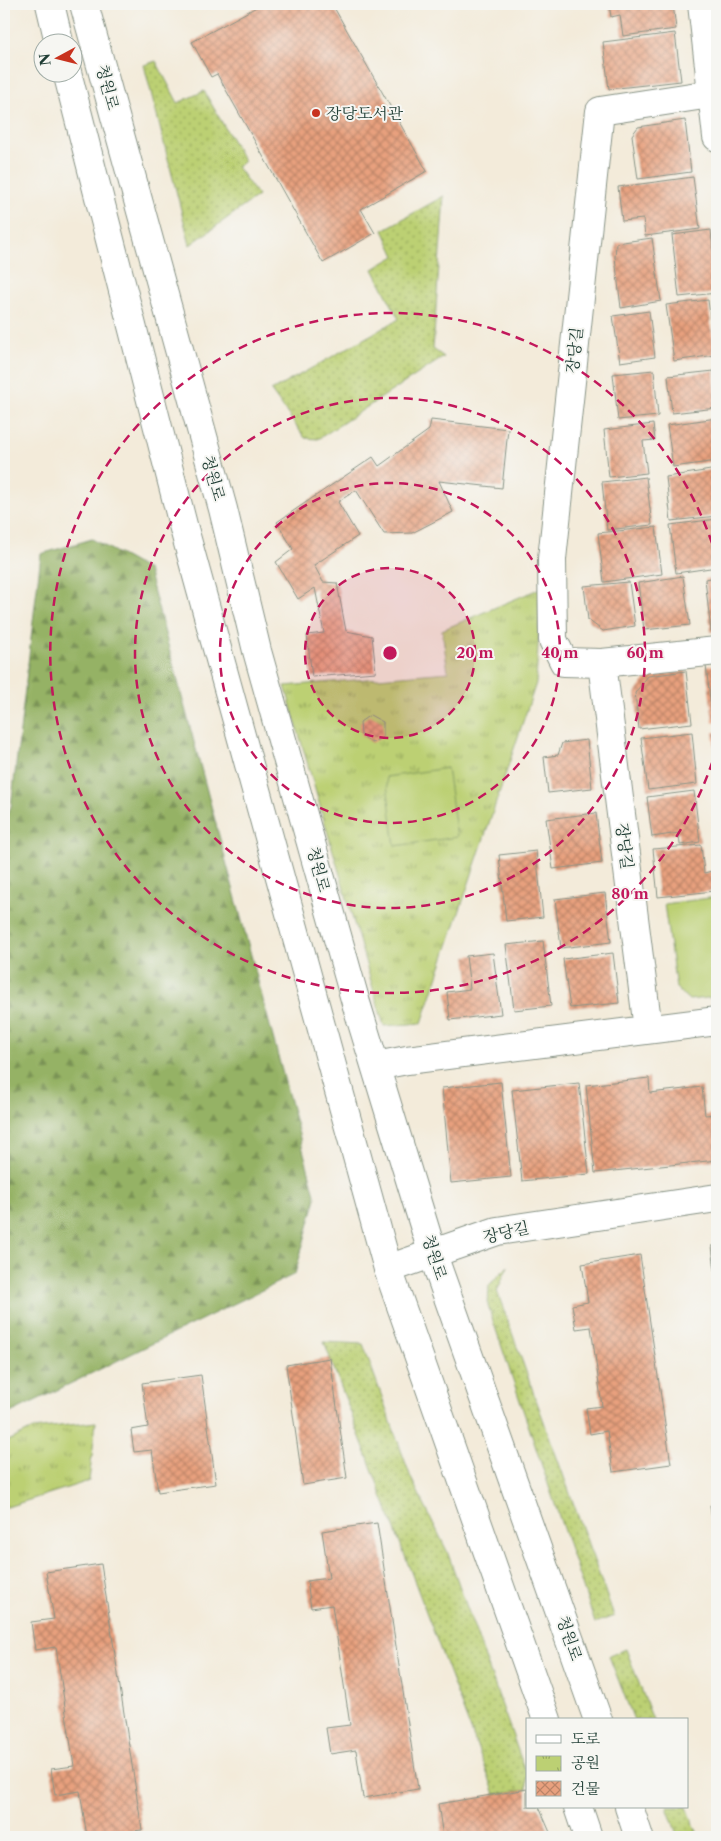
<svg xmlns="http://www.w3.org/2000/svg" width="721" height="1841" viewBox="0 0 721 1841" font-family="'Libre Caslon Text','Noto Serif KR',serif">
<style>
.grass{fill:url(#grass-dots);stroke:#6e8654}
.forest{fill:url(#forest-firs);stroke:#5a784c}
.park{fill:url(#park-tufts);stroke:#6e8654}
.pitch{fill:#bcd073;stroke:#6e8654}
.building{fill:url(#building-cross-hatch)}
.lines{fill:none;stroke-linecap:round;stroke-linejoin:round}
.minor-casing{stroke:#899487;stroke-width:30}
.major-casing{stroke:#899487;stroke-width:30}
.minor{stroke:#fff;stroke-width:28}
.major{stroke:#fff;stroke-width:28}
.ring{fill:none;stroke:#c2185b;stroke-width:2.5;stroke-dasharray:9 6}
.poi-dot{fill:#c8321e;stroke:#f6f6f2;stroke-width:2}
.labels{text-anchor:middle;stroke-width:4;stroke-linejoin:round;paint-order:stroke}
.street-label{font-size:16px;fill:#1f3d34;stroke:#f6f6f2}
.poi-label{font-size:16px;fill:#1f3d34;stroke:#f6f6f2;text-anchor:start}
.centre{fill:#c2185b;stroke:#f6f6f2;stroke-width:2.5}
.ring-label{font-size:15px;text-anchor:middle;font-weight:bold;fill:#c2185b;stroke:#f6f6f2;stroke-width:4;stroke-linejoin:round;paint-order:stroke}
</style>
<defs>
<pattern id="grass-dots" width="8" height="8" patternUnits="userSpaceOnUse" patternTransform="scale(1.25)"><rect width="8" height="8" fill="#bcd073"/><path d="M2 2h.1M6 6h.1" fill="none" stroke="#98aa5f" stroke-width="1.8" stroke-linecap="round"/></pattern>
<pattern id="forest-firs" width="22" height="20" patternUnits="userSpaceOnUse" patternTransform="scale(1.25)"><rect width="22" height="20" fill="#95b265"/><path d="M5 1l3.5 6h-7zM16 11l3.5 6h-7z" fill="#799254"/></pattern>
<pattern id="park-tufts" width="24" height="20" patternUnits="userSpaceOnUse" patternTransform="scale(1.25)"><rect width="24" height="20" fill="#bcd073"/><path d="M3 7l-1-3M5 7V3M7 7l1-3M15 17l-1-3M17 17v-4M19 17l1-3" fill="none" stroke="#98aa5f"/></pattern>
<pattern id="building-cross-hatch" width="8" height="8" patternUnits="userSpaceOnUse" patternTransform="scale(1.25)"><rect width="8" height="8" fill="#e8a07e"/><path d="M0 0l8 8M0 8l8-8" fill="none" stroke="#bb8468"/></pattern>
</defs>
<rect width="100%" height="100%" fill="#f6f6f2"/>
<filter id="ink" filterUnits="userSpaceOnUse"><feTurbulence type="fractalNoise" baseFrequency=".02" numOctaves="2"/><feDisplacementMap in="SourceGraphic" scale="10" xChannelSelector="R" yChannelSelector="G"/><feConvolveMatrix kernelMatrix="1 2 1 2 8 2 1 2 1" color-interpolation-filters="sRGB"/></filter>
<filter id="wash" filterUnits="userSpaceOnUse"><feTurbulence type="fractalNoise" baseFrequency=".0096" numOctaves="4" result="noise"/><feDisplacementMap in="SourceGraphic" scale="20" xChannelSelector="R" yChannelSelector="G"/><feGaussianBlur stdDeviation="1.12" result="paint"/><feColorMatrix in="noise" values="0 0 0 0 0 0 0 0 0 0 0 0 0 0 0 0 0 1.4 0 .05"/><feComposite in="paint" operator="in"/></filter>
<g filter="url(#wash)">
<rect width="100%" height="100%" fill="#f3ebda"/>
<!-- grass -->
<path class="grass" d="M156,61L178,103L204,91L244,161L237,167L258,196L190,245L144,65Z
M444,196L433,349L444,357L318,439L305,438L271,391L399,319L373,269L395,256L383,230Z
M508,1266L497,1291L614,1616L595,1623L488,1306L489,1285Z
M324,1342L363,1344L411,1478L447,1551L527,1776V1789L495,1794Z
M626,1649L653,1720H634L609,1656Z
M667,1807H687L699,1837H678Z"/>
<!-- forest -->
<path class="forest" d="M92,539L148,570L316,1198L295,1274L4,1416V821L11,807L41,554Z"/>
<!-- park -->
<path class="park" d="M541,588L536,683L422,1023L384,1026L285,686L448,672L442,630Z
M96,1422L89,1481L4,1508V1443L33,1429Z"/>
<!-- pitch -->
<path class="pitch" d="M447,768L457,837L395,846L386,777Z
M717,897V997L689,1000L676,988L664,904Z"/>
<g id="blocks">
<!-- building -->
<path class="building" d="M262,4H332L427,171L361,209L375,233L323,263L217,74L211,77L192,42Z
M609,4H673L676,29L623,36L620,15L611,17Z
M675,33L681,81L609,89L603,42Z
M685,120L691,172L638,179L632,135L638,127Z
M693,177L700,229L645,236L643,219L622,221L618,187Z
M711,230L717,293L679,297L672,235Z
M652,238L661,301L621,308L615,257L616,243Z
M708,300L715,355L674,361L666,305Z
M649,311L655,357L620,362L613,316Z
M654,370L658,416L618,420L613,374Z
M714,371L717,408L672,413L668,376Z
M717,418V461L673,467L667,425Z
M431,420L508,429L502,488L439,481L453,512L412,533L384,534L356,490L338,502L358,536L314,565L323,582L337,583L346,631L372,636L376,672L312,677L307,635L324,633L315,588L298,599L276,562L293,549L277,522L373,457L379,466L429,430Z
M653,424L655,440L643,441L647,473L609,477L604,430Z
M717,469V516L671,521L666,477Z
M646,477L652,525L607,530L602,482Z
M717,519V567L676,573L670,525Z
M656,527L662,574L604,582L598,533Z
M683,576L690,625L644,630L638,583Z
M717,577V631L711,632L705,579Z
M629,582L635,626L603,631L588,620L584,586Z
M717,665V721L713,722L706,666Z
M686,671L692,723L639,729L635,693L648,676Z
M370,715L383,722V737L372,743L361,735L360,722Z
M692,732L697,784L648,790L641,738Z
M713,732H717V759H716Z
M587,740L592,788L548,793L544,757L558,755L562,743Z
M694,791L700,842L680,845L679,833L652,837L647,797Z
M596,813L602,863L553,869L546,819Z
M701,845L704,873L712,871L714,891L658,897L653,849Z
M536,851L543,917L506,921L499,855Z
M605,893L611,942L561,948L555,899Z
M543,941L551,1006L514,1010L506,945Z
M493,953L501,1014L450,1020L447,992L470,989L466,956Z
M613,953L619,1003L570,1008L563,959Z
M649,1078L650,1093L702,1087L705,1115L717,1114V1160L595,1173L586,1085Z
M501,1082L511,1177L451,1183L442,1088Z
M579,1083L589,1174L522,1181L512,1090Z
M712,1246H717V1279H716Z
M640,1255L671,1464L613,1472L607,1431L590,1434L586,1408L602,1406L591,1327L576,1329L572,1305L588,1302L582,1264Z
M330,1358L347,1478L303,1485L286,1365Z
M201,1375L216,1484L158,1492L152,1450L134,1452L131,1430L148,1427L142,1383Z
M717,1504V1527L713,1528L710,1505Z
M377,1523L418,1789L363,1798L356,1750L330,1754L326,1728L350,1725L332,1605L311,1608L307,1581L329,1578L322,1531Z
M101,1564L142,1830L87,1837L80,1791L55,1795L51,1769L74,1766L56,1647L35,1650L31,1622L54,1619L46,1572Z
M527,1789V1807H539L552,1837H443L438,1804Z"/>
</g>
</g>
<g filter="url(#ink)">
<use href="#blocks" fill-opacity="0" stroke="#899487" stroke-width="1"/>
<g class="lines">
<!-- minor casing -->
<g class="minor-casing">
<path id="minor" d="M702,4L717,137
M717,93L600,111L552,559L553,640L564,662L602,663L717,651
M602,663L648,1029
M376,1066L407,1060L717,1021
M388,1269L497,1231L717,1198"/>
</g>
<!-- major casing -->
<g class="major-casing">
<path id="major" d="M50,4L59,42
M84,4L223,509L257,651L356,1003L433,1255L598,1720
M67,72L183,525L388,1269L547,1720
M578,1807L588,1837
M629,1807L639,1837"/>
</g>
<!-- minor -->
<use href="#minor" class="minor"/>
<!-- major -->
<use href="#major" class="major"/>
</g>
</g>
<!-- distance rings -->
<circle cx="390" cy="653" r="85" fill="#c2185b" fill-opacity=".12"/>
<g class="ring">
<circle cx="390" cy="653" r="85"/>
<circle cx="390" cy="653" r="170"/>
<circle cx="390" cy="653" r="255"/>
<path d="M717 747A340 340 0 1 1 717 559"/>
</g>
<!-- markers -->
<circle class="poi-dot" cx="316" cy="113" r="5"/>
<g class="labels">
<!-- street labels -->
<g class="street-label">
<text transform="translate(108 87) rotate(75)" y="6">청원로</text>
<text transform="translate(574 350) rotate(-84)" y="6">장당길</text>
<text transform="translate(214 478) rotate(74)" y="6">청원로</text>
<text transform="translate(625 846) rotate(83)" y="6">장당길</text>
<text transform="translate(319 869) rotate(75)" y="6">청원로</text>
<text transform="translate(506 1232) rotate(-13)" y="6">장당길</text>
<text transform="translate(435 1257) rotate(72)" y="6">청원로</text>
<text transform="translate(570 1638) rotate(71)" y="6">청원로</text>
</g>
<!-- poi labels -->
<g class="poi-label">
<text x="326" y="119">장당도서관</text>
</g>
</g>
<circle cx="390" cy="653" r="8" class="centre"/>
<g class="ring-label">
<text x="475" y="658">20 m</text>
<text x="560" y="658">40 m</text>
<text x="645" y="658">60 m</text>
<text x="630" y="899">80 m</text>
</g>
<!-- margin -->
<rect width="721" height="1841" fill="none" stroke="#f6f6f2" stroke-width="20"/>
<!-- legend -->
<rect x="526" y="1718" width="162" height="90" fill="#f6f6f2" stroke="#a0aca6"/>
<rect x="536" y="1735" width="25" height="8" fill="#ffffff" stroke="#a0aca6"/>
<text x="571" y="1744" font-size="15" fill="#1f3d34">도로</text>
<rect x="536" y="1756" width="25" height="15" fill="url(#park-tufts)" stroke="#a0aca6"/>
<text x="571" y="1768" font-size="15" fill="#1f3d34">공원</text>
<rect x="536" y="1781" width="25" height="15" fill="url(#building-cross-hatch)" stroke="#a0aca6"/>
<text x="571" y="1794" font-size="15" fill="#1f3d34">건물</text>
<!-- north arrow -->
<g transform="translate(58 58) rotate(263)"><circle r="24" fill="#f6f6f2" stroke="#a0aca6"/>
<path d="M0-4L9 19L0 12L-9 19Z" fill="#c8321e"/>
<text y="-8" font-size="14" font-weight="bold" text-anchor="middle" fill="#1f3d34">N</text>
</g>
</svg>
